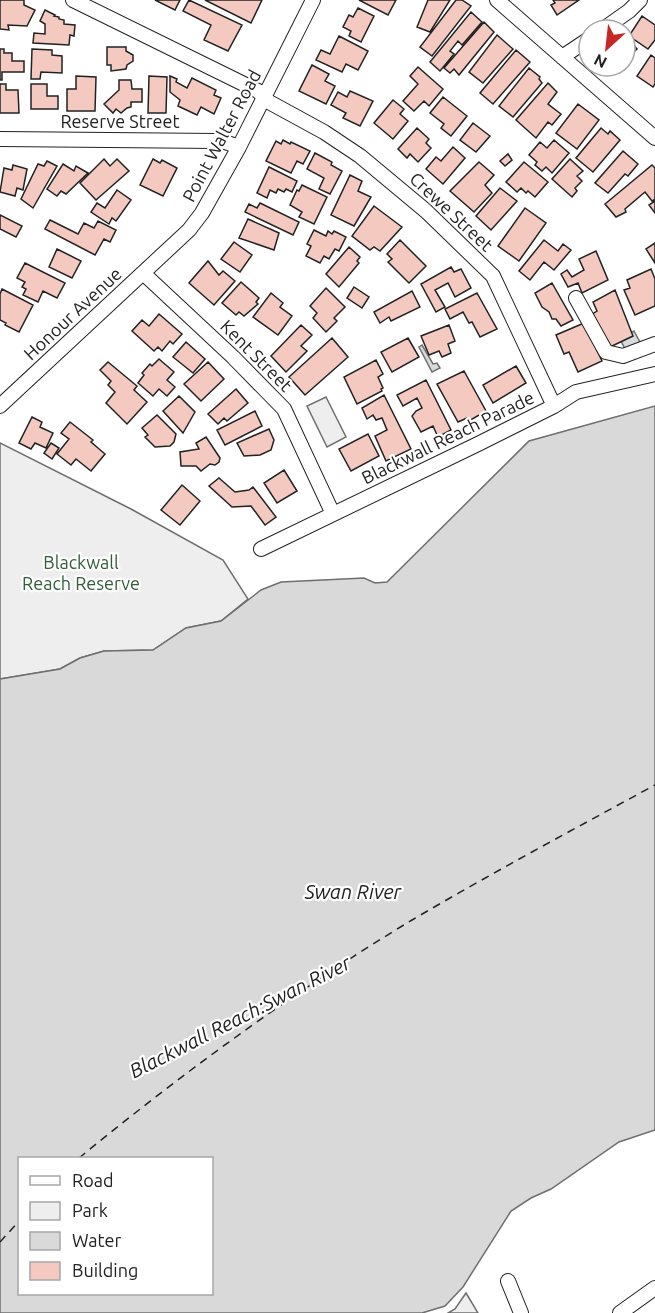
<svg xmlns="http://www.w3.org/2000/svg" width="655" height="1313" viewBox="0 0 655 1313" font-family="Ubuntu,sans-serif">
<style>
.green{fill:#eee;stroke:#6f6f6f;stroke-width:1.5}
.water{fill:#d9d9d9;stroke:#6f6f6f;stroke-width:1.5;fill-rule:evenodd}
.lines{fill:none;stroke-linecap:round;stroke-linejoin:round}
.ferry{stroke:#222;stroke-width:1.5;stroke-dasharray:8 6;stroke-linecap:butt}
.building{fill:#f3c9c0;stroke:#222;stroke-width:1.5}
.minor-casing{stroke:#222;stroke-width:16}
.minor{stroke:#fff;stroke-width:14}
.labels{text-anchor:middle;stroke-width:4.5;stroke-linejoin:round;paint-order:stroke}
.street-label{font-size:18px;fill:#222;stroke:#fff}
.park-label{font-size:18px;fill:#2f5e38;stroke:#fff}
.water-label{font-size:20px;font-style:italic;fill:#222;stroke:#fff}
</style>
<rect width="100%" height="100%" fill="#fff"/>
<!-- green -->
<path class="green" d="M326,397L346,437L327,447L307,406Z
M0,443L131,509L223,560L248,599L221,621L186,628L153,650L104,651L80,658L60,669L0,679Z
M466,1293L478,1313H448L455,1309Z"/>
<!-- water -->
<path class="water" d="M634,331L641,344L626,351L620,339Z
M422,345L433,364L437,363L440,368L432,372L419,347Z
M655,406V1130L619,1142L551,1189L531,1198L511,1211L463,1287L445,1306L422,1313H0V679L60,669L80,658L104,651L153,650L186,628L221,621L261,590L281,582L364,578L375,583L387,582L529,441ZM20,1158H212V1294H20Z"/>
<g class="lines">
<!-- ferry -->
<path class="ferry" d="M79,1158C184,1072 296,990 412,920C492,873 574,829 655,785
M0,1242L20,1220"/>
</g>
<!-- building -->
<path class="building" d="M0,0H24V5L35,10L27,26L8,25L9,30L0,29Z
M155,0H180L175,10Z
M189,0L242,25L228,51L204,40L211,25L183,11Z
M205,0H262L251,23Z
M359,0H396L388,15Z
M428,0H450L430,32L417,27Z
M456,0H462L471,6L432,56L420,47Z
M553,0H579L557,15L551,5L555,3Z
M358,8L374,16L361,42L349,36L351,31L343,27L349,15L353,17Z
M45,10L55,15L54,16L59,17V19L64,20V24L75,25L74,36L70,35L69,45L33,43L34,33L45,34V24L40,21Z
M471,12L482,22L462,45L458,41L450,51L454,54L440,71L430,62Z
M642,16L655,25V40L648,49L629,36Z
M484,22L494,32L459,75L454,69L450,73L444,68Z
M497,35L513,49L483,83L469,72Z
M339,36L368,51L358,70L346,64L342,72L316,60L321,50L330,54Z
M625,36L637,49L625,60Z
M107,47H126V51L133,55V61L127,65L126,69L111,71V65H107Z
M0,49H4V53H12V61H24V72H2V80H0Z
M32,49L52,50V55L62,56V73L41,72L40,79H31Z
M516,50L530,62L493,104L480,93Z
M651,55L655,58V84L653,87L637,76Z
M312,65L329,74L325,81L335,86L326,104L299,91Z
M418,67L443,89L429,106L424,101L414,111L403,101L418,84L410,76Z
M529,68L540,77L539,79L542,83L513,117L499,106Z
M76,76L96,77L95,111H67V89H76Z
M149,76L167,77L166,113H148Z
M170,76L177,79L176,82L187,88L192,78L216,90L214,95L221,98L214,114L201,107L197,115L178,106L180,100L170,92Z
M119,80H131L132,89H142V102H131V107L127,108L121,113L116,109L113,113L104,104L119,90Z
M548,83L557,92L548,104L561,114L552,125L548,122L536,138L516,120Z
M0,84H6V90H18L19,113H0Z
M31,84H47V96H58V109H31Z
M350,91L373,101L360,126L343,118L346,113L331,105L338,92L347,97Z
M443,97L467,116L451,136L441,128L444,124L430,113Z
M393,100L404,109L400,114L408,121L393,139L374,123Z
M578,104L599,120L577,149L556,133Z
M473,123L490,136L476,152L460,140Z
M417,128L429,139L426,143L431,148L418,162L410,154L407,158L398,149Z
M601,128L608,134L610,131L620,140L593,172L576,158Z
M283,140L290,144L291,142L310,151L303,164L297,161L291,173L266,161L276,141L281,144Z
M554,140L569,153L552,173L546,167L542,171L535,165L537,162L529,155L540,142L547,148Z
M453,147L465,158L443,184L426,169L436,157L441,161Z
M623,151L638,164L628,176L625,174L608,193L595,183Z
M315,153L332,162L331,165L342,171L330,194L319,189L324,178L307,169Z
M508,154L512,160L505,166L500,161Z
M104,159L110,166L117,159L129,171L96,200L80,183Z
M153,159L160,163L162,160L177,168L163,196L140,185Z
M570,159L583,171L577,176L582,181L575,188L577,191L572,197L552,179Z
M47,161L57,166L33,208L21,199L38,164L44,166Z
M479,162L494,175L485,185L492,193L474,212L450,191Z
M524,162L548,182L535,197L528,191L526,193L521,188L517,192L506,182Z
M63,164L74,171L76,166L88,173L66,194L61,191L57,196L47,189Z
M13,165L27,169L23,190L17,188L15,196L0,192L4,168L12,170Z
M652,165L655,168V199L652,201L645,192L625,209L626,212L616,217L605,204Z
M269,167L297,181L292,192L286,189L284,192L278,189L276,193L270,190L267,198L257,193Z
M350,175L362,181L358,191L371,197L354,226L331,215Z
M302,185L327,197L314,224L299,217L302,212L290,205L297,190L299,191Z
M500,188L517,201L491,230L476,216Z
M117,190L131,200L116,221L112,218L109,224L91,212L97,203L105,208Z
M655,201V213L649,205Z
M260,203L299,222L293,235L245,212L249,204L257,208Z
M374,206L402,227L380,251L374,247L370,250L352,236Z
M525,208L546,223L519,261L498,246Z
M0,215L22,226L16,237L0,229Z
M248,219L279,233L274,250L239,238Z
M50,220L78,234L84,223L94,228L98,221L116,230L110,242L104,239L95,255L45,229Z
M314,230L326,236L328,231L332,234L334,231L346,237L339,251L335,249L329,259L324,256L320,263L306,256L311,246L307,244Z
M400,240L426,266L409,283L388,262L392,259L387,254Z
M544,240L558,251L563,244L571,250L554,270L544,262L530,280L519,271Z
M234,242L252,255L240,272L221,259Z
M655,243V263L646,249Z
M349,247L360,257L357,261L359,263L339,287L326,274Z
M57,249L81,261L72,278L49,267Z
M596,251L608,280L582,293L578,283L568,287L561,274L567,270L572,277L584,270L579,259Z
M208,261L219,275L223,271L235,281L214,305L189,283Z
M25,263L65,283L57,298L43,291L38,302L23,295L26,289L22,287L25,282L17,278Z
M451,267L454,272L461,269L471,288L455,297L448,283L435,290L445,307L436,312L421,284Z
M651,269L655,279V306L635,315L624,290L630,288L627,280Z
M241,282L259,298L256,302L258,304L244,316L239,312L236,315L222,303Z
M552,283L573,320L561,326L556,319H552L549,312L542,307L535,293Z
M354,287L369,297L362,308L347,298Z
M326,288L345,307L334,318L337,321L326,332L313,318L317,313L310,306Z
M2,289L33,305L19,332L5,325L6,323L0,320V294Z
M615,290L633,336L610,347L591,315L597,311L593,302Z
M412,291L420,307L391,321L389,317L380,323L374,312Z
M271,293L283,303L280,307L292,316L278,335L253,317Z
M477,293L497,329L480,337L472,322L469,323L463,312L450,319L445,309Z
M159,314L182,334L173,344L170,341L162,351L158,347L154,351L132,331L142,320L149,326Z
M584,323L602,361L578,372L569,352L564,354L556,335Z
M301,325L312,335L301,346L307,351L286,372L271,356Z
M449,325L455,341L448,344L451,353L442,357L439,351L429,355L421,336Z
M332,338L348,357L305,395L289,377Z
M408,338L419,357L392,372L381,352Z
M186,342L205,359L193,373L173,357Z
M159,359L174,372L167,380L175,387L167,396L159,389L153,396L138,383L144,375L142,373L150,364L152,366Z
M376,360L383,374L378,377L383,388L381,389L382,391L357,404L344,377Z
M108,362L137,386L134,390L147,402L127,424L106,403L115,392L108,385L111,381L100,370Z
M208,362L224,379L201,401L184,384Z
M516,366L526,383L493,403L483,385Z
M464,371L486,411L469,421L467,418L458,422L437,384Z
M426,380L451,430L438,437L433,426L421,432L412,416L416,411L422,408L417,398L403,406L397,395Z
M236,389L248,403L227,421L224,418L218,424L208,414Z
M384,395L411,449L386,461L375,436L387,430L382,418L376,420L373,415L367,419L362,408Z
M179,396L195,412L183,433L163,411Z
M255,411L262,426L225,445L217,430Z
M157,415L176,434L174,442L170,446L155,447L145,437L148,435L142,428Z
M32,417L42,422L40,427L53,433L46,448L35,443L31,449L19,443Z
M70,422L93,440L91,442L105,454L91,471L76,459L71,465L57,454L69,439L61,433Z
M269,429L274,440L271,450L260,455L244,456L237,443Z
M368,434L379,456L351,471L339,449Z
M206,437L220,458L219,462L215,465L210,464L201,471L196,466H181L180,452L199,449L196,443Z
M51,443L59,448L52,459L44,453Z
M284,470L297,491L277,503L264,483Z
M219,478L235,492L249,490L253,487L276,517L265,525L251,506L232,507L209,486Z
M182,485L200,501L180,525L161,510Z"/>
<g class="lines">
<!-- minor casing -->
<g class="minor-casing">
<path id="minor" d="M73,0L258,91L269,102L324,132L360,156L426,211L493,276L554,406
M497,0L655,138
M602,30L629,11L640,0
M562,57L589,39
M0,139L216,141L225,142L239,147
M143,273L233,357L284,409L333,514
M576,298L606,352L623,356L655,344
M0,406L189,230L202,213L239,147L313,0
M261,549L478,444L554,406L576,392L655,374
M508,1281L521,1313
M620,1313L655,1288"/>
</g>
<!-- minor -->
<use href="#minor" class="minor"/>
</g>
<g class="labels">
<!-- street labels -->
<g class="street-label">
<text x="120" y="128">Reserve Street</text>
<text transform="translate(222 136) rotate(-62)" y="6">Point Walter Road</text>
<text transform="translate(451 212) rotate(43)" y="6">Crewe Street</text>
<text transform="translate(73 314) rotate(-43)" y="6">Honour Avenue</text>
<text transform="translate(256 356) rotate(45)" y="6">Kent Street</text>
<text transform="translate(448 438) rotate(-26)" y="6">Blackwall Reach Parade</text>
</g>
<!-- park labels -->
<g class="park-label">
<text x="81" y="569">Blackwall<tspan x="81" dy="21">Reach Reserve</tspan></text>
</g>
<!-- water labels -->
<g class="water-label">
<text x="353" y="899">Swan River</text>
<text transform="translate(240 1017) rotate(-27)" y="7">Blackwall Reach:Swan River</text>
</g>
</g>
<!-- legend -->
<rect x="18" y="1157" width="195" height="138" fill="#ffffff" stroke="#a7a7a7" stroke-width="1.5"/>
<rect x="30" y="1176" width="30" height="9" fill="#ffffff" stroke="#a7a7a7" stroke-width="1.5"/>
<text x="72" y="1187" font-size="18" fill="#222222">Road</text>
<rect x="30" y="1202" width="30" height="18" fill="#eeeeee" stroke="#a7a7a7" stroke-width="1.5"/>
<text x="72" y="1217" font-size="18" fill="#222222">Park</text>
<rect x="30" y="1232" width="30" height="18" fill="#d9d9d9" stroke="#a7a7a7" stroke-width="1.5"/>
<text x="72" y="1247" font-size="18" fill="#222222">Water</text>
<rect x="30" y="1262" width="30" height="18" fill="#f3c9c0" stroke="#a7a7a7" stroke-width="1.5"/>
<text x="72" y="1277" font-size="18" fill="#222222">Building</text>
<!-- north arrow -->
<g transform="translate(607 48) rotate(207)"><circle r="28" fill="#ffffff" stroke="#a7a7a7" stroke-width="1.5"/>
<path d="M0-4.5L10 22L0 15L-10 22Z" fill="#c62828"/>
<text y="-9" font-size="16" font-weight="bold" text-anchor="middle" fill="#222222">N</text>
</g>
</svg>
